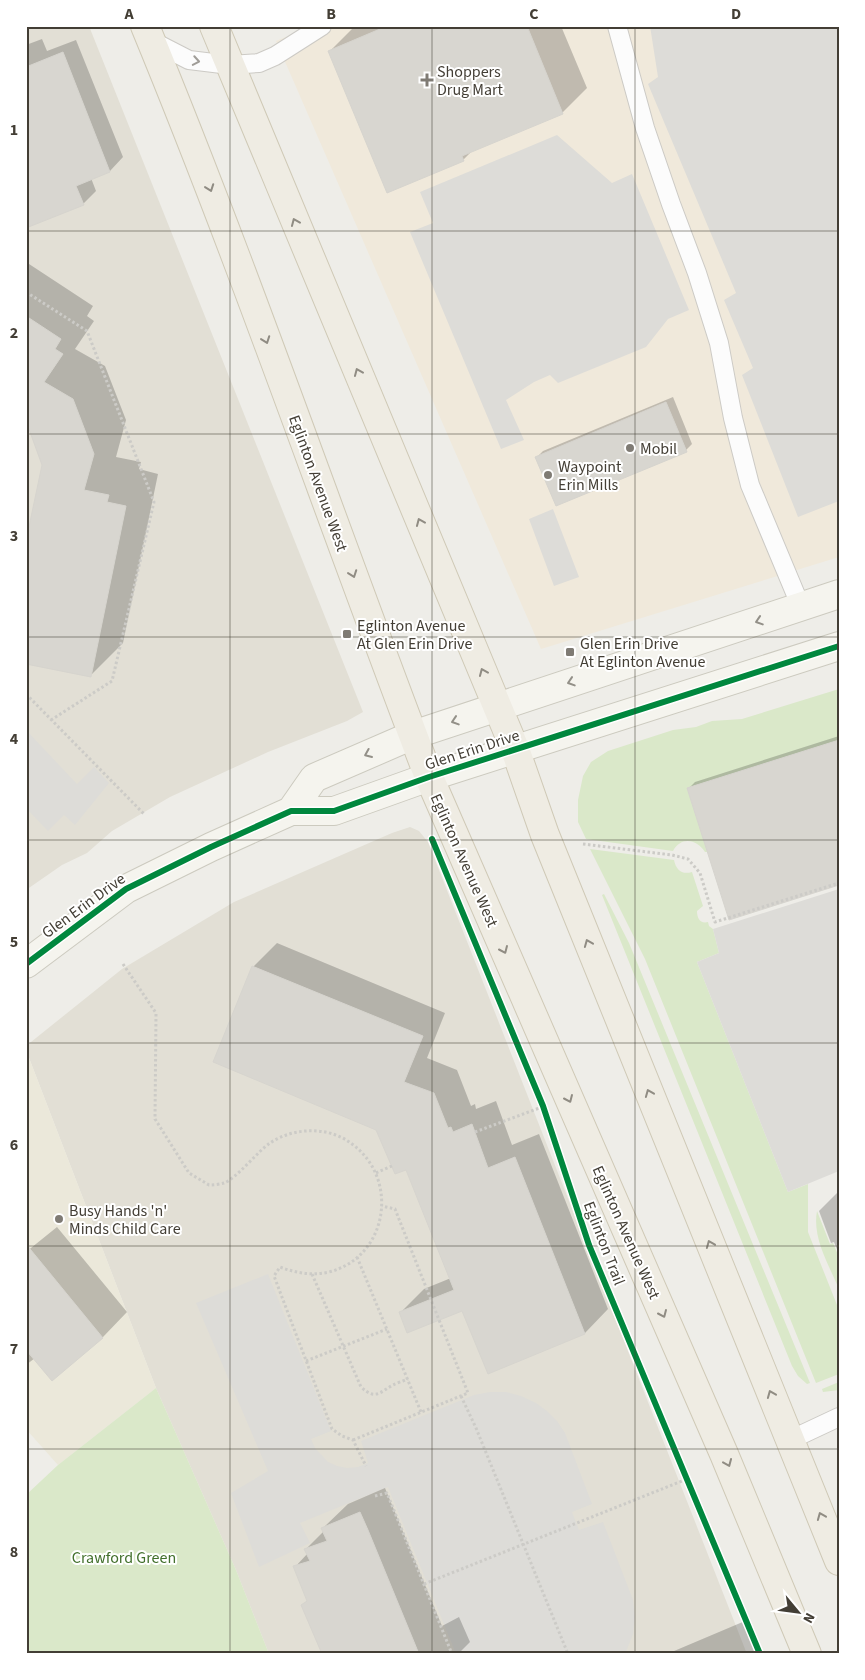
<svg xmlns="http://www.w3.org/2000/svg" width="865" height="1680" viewBox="0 0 865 1680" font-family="'Source Sans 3',sans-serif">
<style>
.residential{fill:#e2dfd5}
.commercial{fill:#f0e9db}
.education{fill:#ebe8da}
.green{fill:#dae8c9}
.parking{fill:#dddcd8}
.shadow{fill:#0003}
.building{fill:#d8d6d0;stroke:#d6d4ce}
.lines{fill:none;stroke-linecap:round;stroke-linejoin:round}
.lane-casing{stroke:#cccac5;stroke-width:20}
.secondary-casing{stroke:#cccabf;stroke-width:30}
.primary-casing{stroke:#cfc9b6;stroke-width:30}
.path{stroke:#cccbc7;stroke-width:3;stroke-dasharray:2.5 2.5;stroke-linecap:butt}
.lane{stroke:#fcfcfc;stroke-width:18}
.secondary{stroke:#f5f4ee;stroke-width:28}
.primary{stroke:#efece3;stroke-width:28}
.cycleway-casing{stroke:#fff;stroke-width:9}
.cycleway{stroke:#00873e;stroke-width:6}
.oneway{stroke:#a09d98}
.oneway2{stroke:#908c83}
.oneway3{stroke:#939088}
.grid{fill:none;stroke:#433e35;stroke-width:1;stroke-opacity:0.55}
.poi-dot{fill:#7f7b74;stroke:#fff;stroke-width:2}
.labels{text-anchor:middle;stroke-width:4;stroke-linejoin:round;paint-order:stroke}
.poi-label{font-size:16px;fill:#433e35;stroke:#fff;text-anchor:start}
.street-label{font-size:16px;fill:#433e35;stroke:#fff}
.park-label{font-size:16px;fill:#42702c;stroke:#fff}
.neatline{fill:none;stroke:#433e35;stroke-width:2}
.grid-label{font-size:16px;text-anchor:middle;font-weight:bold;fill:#433e35}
</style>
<rect width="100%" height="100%" fill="#eeede8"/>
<!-- residential -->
<path class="residential" d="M26,26H89L363,712L347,721L268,752L170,797L112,831L87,853L62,865L26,890Z
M410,827L419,831L428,842L747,1654H269L236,1570L156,1388L26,1050V1046L122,969L234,902L392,833Z"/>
<!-- commercial -->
<path class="commercial" d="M313,26H839V557L541,649L276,41Z"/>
<!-- education -->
<path class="education" d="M26,1050L156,1388L58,1465L26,1429Z"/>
<!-- green -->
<path class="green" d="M839,689V740L687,788L708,852H705C697,839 681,836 673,851L586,839L578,822V800L583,776L591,762L608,751L673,730L696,727L712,721L742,719Z
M590,849L674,860C676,870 682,875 692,872L703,906L697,911C697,918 700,924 708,922L709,926L713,929L719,953L697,962L788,1192L808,1184V1232L839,1310V1374L816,1383L645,959Z
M604,894L629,943L810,1383L807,1384L798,1376L792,1366L602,895Z
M817,1211L830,1244L833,1243L839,1257V1289C829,1265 812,1238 817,1211Z
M839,1382V1390L823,1392L822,1389Z
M156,1388L236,1570L269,1654H26V1495L58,1465Z"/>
<!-- parking -->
<path class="parking" d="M650,26H839V501L798,517L742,375L753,368L724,300L736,293L648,84L658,77Z
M557,135L612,183L632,174L689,310L668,319L646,347L558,383L550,375L534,382L506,400L524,440L501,449L410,232L433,223L420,192Z
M553,509L579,577L554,586L529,519Z
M26,730L77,784L94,767L109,783L75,825L64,815L48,831L26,808Z
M839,889V1171L788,1192L697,962L719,953L713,929Z
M268,1274L331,1431L311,1439L315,1448L328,1462L337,1466L347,1468L358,1467L368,1463L361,1441L474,1395L490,1392H506L521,1396L536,1403L547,1411L557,1421L565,1433L592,1504L572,1512L579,1530L603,1522L633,1600L635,1617L633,1634L625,1654H456L388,1487L300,1523L310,1543L259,1567L231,1493L268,1471L196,1303Z"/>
<!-- shadow -->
<path class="shadow" d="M561,26L587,88L562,113L473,150L463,160L330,51L355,26Z
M42,39L47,51L76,40L123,157L110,171L91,178L96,191L83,204L26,182V45Z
M26,262L93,306L87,316L94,321L75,349L105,366L126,420L116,457L141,462L139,469L158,474L123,643L90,676L43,465L26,420Z
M673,397L692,444L686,450L537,457L543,451Z
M839,736V884L689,788L695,782Z
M277,943L445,1013L427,1058L457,1070L471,1106L475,1104L476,1109L496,1101L512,1145L539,1134L608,1309L585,1333L488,1372L463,1309L400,1313L424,1289L451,1278L407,1168L253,967Z
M838,1192H839V1254L834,1242L831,1243L819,1211Z
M57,1227L127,1312L103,1337L52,1379L35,1358L26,1365V1252Z
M385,1488L442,1626L459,1617L470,1642L458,1654H324L303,1605L308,1600L295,1567L308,1553L306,1549L324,1531L323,1528L348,1504Z
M745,1621L758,1654H667Z"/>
<!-- building -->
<path class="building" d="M387,26H527L563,114L462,156L464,161L387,193L328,51Z
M63,52L110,172L76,186L84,205L26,228V67Z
M26,316L61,339L55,349L63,354L44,382L73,399L94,454L84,490L109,495L107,502L126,506L91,677L26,664V541L42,465L26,421Z
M666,402L687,452L556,506L535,457Z
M839,740V885L729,920L687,788Z
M252,966L423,1036L404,1082L434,1093L448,1128L451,1127L453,1132L472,1124L488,1168L515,1157L585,1334L488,1374L462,1311L407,1333L399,1312L454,1290L406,1170L395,1174L376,1130L213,1062Z
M26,1244L103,1338L52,1381L26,1350Z
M360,1512L368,1530L419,1654H322L301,1605L307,1601L293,1566L310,1561L304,1549L327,1541L321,1528Z"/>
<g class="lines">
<!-- lane casing -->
<g class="lane-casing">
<path id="lane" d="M617,26L645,128L671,204L697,273L719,343L733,418L750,485L801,607
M152,41L189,60L230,65L259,63L275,56L322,26
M790,1440L839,1417"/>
</g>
<!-- secondary casing -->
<g class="secondary-casing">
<path id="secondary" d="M291,811L314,778L413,735L839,594
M26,964L126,889L211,847L291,811H334L429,777L839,646"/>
</g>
<!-- primary casing -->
<g class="primary-casing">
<path id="primary" d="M145,26C247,273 333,527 429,777L724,1454L807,1654
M214,26L515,749L545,835L839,1561"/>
</g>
<!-- path -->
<path class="path" d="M26,292L87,331L154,502L112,681L51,720
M26,694L145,815
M583,844L672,855L688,859L700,873L715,922L839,883
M123,964L156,1013L155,1119L189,1173L209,1185C214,1185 220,1184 224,1183C237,1178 257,1152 270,1143C294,1127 329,1126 352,1144C400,1179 388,1257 329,1272C312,1276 296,1273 280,1267L274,1276L332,1429L342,1436L353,1440L366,1466
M475,1132L542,1107
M376,1173L392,1166
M357,1257L421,1412
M312,1274L361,1387C375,1400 379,1393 393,1385C397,1383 403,1381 408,1379
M306,1361L387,1329
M461,1396L476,1428L568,1654
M353,1440L468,1393L395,1209L382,1206
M375,1496L387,1493L452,1654
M424,1584L687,1479"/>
<!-- lane -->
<use href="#lane" class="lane"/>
<!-- secondary -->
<use href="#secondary" class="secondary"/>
<!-- primary -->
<use href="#primary" class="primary"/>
<!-- cycleway casing -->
<g class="cycleway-casing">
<path id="cycleway" d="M432,839L543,1106L589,1245L760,1654
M26,964L126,889L211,847L291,811H334L429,777L839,646"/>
</g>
<!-- cycleway -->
<use href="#cycleway" class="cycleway"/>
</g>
<!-- one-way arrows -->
<defs><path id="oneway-chevron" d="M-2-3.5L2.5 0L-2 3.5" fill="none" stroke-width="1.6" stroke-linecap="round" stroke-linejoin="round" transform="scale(1.25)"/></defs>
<use class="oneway" href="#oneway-chevron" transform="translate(196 61) rotate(10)"/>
<g class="oneway2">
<use href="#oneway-chevron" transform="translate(210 188) rotate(70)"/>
<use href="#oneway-chevron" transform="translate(295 222) rotate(-113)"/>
<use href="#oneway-chevron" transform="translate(266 340) rotate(70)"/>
<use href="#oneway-chevron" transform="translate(358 372) rotate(-113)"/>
<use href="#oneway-chevron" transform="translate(420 522) rotate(-113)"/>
<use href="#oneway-chevron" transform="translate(353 574) rotate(70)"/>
<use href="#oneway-chevron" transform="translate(483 672) rotate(-113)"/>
<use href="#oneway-chevron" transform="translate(588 943) rotate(-112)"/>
<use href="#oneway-chevron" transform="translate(504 950) rotate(66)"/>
<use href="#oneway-chevron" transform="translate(649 1093) rotate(-112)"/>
<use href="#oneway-chevron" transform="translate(569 1099) rotate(66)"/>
<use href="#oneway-chevron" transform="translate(710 1244) rotate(-112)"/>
<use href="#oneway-chevron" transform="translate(663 1314) rotate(66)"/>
<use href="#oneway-chevron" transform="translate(771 1394) rotate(-112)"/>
<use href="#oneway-chevron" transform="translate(728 1463) rotate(67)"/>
<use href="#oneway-chevron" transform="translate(821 1516) rotate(-112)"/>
</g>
<g class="oneway3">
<use href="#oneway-chevron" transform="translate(759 621) rotate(162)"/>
<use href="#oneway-chevron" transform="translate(571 682) rotate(162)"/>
<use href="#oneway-chevron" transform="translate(455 721) rotate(162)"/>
<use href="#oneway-chevron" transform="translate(368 754) rotate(157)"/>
</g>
<!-- grid -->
<path class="grid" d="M230,26V1654M432,26V1654M635,26V1654M26,231H839M26,434H839M26,637H839M26,840H839M26,1043H839M26,1246H839M26,1449H839"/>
<!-- markers -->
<g class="poi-dot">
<path d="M424.5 72.5h5v5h5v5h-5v5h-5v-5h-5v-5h5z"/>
<circle cx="630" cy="448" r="5"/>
<circle cx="548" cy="475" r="5"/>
<rect x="342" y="629" width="10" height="10" rx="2.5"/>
<rect x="565" y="647" width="10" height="10" rx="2.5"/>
<circle cx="59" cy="1219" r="5"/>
</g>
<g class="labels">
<!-- poi labels -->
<g class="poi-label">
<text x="437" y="77">Shoppers<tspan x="437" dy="18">Drug Mart</tspan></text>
<text x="640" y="454">Mobil</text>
<text x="558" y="472">Waypoint<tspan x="558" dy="18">Erin Mills</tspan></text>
<text x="357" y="631">Eglinton Avenue<tspan x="357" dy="18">At Glen Erin Drive</tspan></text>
<text x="580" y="649">Glen Erin Drive<tspan x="580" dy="18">At Eglinton Avenue</tspan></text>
<text x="69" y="1216">Busy Hands 'n'<tspan x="69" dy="18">Minds Child Care</tspan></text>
</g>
<!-- street labels -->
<g class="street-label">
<text transform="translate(319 483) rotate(70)" y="6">Eglinton Avenue West</text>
<text transform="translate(472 749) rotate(-18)" y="6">Glen Erin Drive</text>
<text transform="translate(465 860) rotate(66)" y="6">Eglinton Avenue West</text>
<text transform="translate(83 905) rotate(-36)" y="6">Glen Erin Drive</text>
<text transform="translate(627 1232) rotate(66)" y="6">Eglinton Avenue West</text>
<text transform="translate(605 1243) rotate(69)" y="6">Eglinton Trail</text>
</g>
<!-- park labels -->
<g class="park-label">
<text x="124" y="1563">Crawford Green</text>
</g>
</g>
<!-- border -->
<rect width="865" height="1680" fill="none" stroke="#ffffff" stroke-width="55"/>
<!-- north arrow -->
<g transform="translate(798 1612) rotate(119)" stroke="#ffffff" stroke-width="4" paint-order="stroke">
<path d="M0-4L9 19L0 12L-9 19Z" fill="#433e35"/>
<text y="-8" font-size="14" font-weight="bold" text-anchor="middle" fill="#433e35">N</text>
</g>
<rect x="28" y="28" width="810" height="1624" class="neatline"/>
<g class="grid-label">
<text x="129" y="19">A</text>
<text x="331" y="19">B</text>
<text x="534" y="19">C</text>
<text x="736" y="19">D</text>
<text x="14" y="135">1</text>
<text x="14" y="338">2</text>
<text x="14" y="541">3</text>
<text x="14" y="744">4</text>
<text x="14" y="947">5</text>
<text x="14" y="1150">6</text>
<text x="14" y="1354">7</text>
<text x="14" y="1557">8</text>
</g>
</svg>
